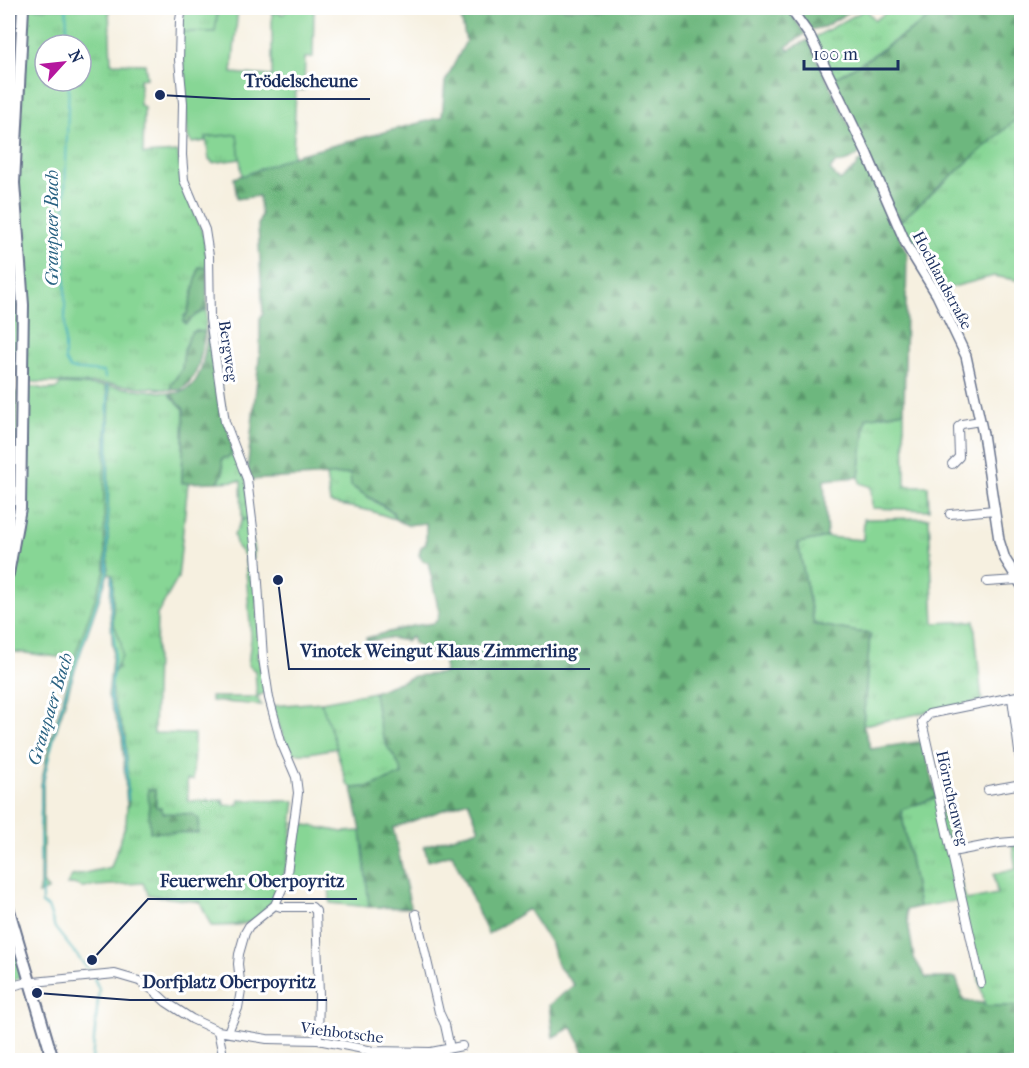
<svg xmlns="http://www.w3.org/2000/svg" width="1029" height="1068" viewBox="0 0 1029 1068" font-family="'IM FELL French Canon',serif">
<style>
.grass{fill:url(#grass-tufts);stroke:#51827a;stroke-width:1.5;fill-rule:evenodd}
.forest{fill:url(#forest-firs);stroke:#44736e;stroke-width:1.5}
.wetland{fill:url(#wetland-marsh);stroke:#51827a;stroke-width:1.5}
.garden{fill:#87d695;stroke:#51827a;stroke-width:1.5}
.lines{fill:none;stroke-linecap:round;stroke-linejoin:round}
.stream{stroke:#3eafb7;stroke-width:2}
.minor-casing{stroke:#68738c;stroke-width:10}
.tertiary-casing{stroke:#68738c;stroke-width:12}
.secondary-casing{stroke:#68738c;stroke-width:14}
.minor{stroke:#fff;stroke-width:8}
.tertiary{stroke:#fff;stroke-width:9}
.secondary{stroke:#fff;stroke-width:10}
.labels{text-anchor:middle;stroke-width:6;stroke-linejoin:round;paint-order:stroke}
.street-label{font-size:16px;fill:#1b2f5e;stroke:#fff}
.water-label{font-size:18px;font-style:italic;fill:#296282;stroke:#fff}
.leader{fill:none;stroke:#1b2f5e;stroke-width:2}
.callout-dot{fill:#1b2f5e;stroke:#fff;stroke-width:2}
.callout-label{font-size:18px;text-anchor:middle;font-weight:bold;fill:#1b2f5e;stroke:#fff;stroke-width:6;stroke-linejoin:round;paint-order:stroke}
</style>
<defs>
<pattern id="grass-tufts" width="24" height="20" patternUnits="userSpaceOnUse" patternTransform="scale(1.5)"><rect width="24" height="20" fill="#87d695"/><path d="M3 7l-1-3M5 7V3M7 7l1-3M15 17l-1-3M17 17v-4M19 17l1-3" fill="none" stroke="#74b883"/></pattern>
<pattern id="forest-firs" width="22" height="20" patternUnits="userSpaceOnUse" patternTransform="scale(1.5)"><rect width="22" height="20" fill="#6db77e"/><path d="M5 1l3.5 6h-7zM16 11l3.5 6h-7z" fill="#59956a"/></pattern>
<pattern id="wetland-marsh" width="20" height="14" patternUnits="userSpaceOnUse" patternTransform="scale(1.5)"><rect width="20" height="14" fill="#87d695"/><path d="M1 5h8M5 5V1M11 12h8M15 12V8" fill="none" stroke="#74b883"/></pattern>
</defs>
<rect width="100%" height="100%" fill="#fff"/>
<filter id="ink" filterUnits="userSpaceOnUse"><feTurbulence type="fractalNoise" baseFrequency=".0167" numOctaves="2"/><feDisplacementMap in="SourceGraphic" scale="12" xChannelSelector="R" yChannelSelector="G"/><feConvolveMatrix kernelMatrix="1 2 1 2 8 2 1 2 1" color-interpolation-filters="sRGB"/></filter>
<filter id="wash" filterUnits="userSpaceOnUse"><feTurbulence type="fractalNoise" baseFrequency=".008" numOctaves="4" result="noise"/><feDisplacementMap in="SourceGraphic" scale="24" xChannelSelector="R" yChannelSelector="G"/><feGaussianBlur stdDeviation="1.35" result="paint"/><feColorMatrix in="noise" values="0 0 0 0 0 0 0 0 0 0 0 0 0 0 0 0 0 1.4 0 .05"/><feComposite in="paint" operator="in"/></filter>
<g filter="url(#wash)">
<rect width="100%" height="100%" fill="#f6f0e0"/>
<!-- grass -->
<path class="grass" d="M8,8H19L10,176L8,177Z
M26,8H109L111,63L145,64L147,78L140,79V105L144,107L143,154L178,152L181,180L204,236L207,268L199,267L188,312L184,316L196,315L207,309L205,332L195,331L184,350L182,369L171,385V390L110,384L30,382L27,380L18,184ZM45,45H81V81H45Z
M184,8H218L216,32H181Z
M893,8H921L928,19L863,62L833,79L813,38L866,9L875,20Z
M1021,115V281L994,276L938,291L898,223Z
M238,134L240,159L212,163L211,160H209L206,137Z
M8,188L9,189L19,291V355H16L15,379L8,381Z
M60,384L105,386L108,398L104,482L105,571L74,659L8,651V589L20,532L24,411L28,410V386C39,387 46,392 58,388Z
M8,386L17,393V507L8,558Z
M109,386L171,393L170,395L184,409L182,482L188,483L178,578L157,615L154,733L194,734L193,780H187L188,801L223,800L224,805H238L239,800L295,801C289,842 292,900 249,922C239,927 222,925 211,926L200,902L149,895L143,883L82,887L73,884L67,885L72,876L111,867L126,823L127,806H128L125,736L112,698V675L118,667L121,642L113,622V576L108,573ZM155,790L156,807L162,813L151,832Z
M904,411L905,486H928L929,510L872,508L871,487L860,483L859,477L866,418Z
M232,448L246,480L250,518L242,520L241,481L218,482L221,477L222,459L227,457Z
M351,474V486L393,513L395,519L371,511L330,503L326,475Z
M929,518L934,623L974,621L982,701L863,725L870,634L814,624L798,543L827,537L863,540L864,519Z
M252,554L254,558L250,559L251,572H255L260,651L257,653V658H260L264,693L257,697L261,705L211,701V697H257L255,671L248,665L251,638L245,556Z
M374,692L387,746L400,763L402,774L369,787L352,788L347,784L321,702Z
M937,797L966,900L997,894L994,874L1016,869L1012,844H1021V1006H985L961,900L919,907L901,810Z
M8,918L23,975L8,985Z"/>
<!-- forest -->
<path class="forest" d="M459,8H787L805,34L786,47L788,50L808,40L861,150C858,159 844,163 835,163L830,170L840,181L858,165L857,163L865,158L907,253L904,411L866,418L859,477L824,480L827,537L798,543L814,624L870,634L863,725L871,749L923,741L937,797L901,810L919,907L906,910L914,958L926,978H956L964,1001L983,1003L985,1006H1021V1060H588L572,1027L553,1037L549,1005L574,985L557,965L551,944L528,909L488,934L452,854L428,861L424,846L479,829L468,801L393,828L411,908L369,907L361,831L352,788L369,787L402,774C399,761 392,755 386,744C378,727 377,710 374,692L415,676L445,673L443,652L434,651L428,653L413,642V638L411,637L407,641L388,638L367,642L366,638L412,626L434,623L438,619L439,612L428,562L423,561L419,555L421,547L426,544V523L407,525L395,519L393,512L351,486L350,474L249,480L248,462L260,351V318L263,314L258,225L261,216L259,196L237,199L234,178L293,156L442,117L445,82L466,41Z
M794,8H853L854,9L824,27L809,30Z
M921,8H1021V115L898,223L833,79L863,62L928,19Z
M199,267L207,268V309L196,315L186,324L183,321L188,312Z
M209,328L232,448L230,456L222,459L223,473L218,482L182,483L184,409L170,395L171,393C205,394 203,353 209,328Z
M195,331L205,332C201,354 200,377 181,390H171V385L182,369L184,350L191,333Z
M148,789L155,790L156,807L161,808L163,813L192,814L199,819L198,833L150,832Z"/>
<!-- wetland -->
<path class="wetland" d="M105,386H109L110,394L107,481L108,574L78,660L50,751L43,785V883L48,890L38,894L40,885L41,785L48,750L74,659L105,571L104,482L108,398Z
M111,575L113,576V622L121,642L122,656L112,675V698L125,736L129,806H127L122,737L108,696L113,650L110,613Z"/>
<!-- garden -->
<path class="garden" d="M218,8H238L232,73L272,76V12L283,14L290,8H314L313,57L305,58L304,90H296L293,156L242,176L237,134L206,137V141L192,143L188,138L181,32H215Z
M250,518L254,553L245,556L237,547L234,535L242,520Z
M321,702L337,748L309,753H289L272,706Z
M296,823L342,832L361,831L369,907L330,903L329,880H287Z"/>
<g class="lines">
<!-- stream -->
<path class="stream" d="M66,8L68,45
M69,81L65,191V360L70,369L104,372L105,378
M112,577L111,613L115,649L110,698L124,737L128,800
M91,973L55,928L48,907L42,904L40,831L42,785L62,705L107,573L108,394L107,386
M92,1060L99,989L94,978"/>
</g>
</g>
<g filter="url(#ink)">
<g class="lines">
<!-- minor casing -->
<g class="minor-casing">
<path id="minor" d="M182,8L180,20L179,60L183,103L182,155L184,180L205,230L209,256L210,319L225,422L247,479L256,553L263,658L269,698L281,742L296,777L298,793L286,880L275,905L249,926L245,933L239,954L238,964L241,990L238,1008L228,1032
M952,464L959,457L958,427L962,424L980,421
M950,514L995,510
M987,582L1017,580
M1012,698L1022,774
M988,790L1022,784
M952,852L999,843L1022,841
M275,905L281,907H312L316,911L319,995L318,1040
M416,914L439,1012L445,1025L450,1048
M981,983L922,722L929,714L1022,695
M8,987L24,983L115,974L139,981L153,990L166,1002L192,1019L218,1031L267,1039L318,1040L373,1051L431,1052L462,1046
M218,1031L224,1060"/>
</g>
<!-- tertiary casing -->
<g class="tertiary-casing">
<path id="tertiary" d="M790,8L810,36L867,154L907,246L937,295L966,356L983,434L999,540L1005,559L1022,586"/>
</g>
<!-- secondary casing -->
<g class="secondary-casing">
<path id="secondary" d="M8,574L20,508L23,305L14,183L23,8
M8,907L53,1060"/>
</g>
<!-- minor -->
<use href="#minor" class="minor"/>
<!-- tertiary -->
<use href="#tertiary" class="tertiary"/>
<!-- secondary -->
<use href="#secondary" class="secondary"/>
</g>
</g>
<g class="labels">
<!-- street labels -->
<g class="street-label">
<text transform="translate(943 280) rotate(62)" y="6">Hochlandstraße</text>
<text transform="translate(229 351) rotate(82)" y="6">Bergweg</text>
<text transform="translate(953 798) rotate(77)" y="6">Hörnchenweg</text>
<text transform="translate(342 1032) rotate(7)" y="6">Viehbotsche</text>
</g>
<!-- water labels -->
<g class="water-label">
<text transform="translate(52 228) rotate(-90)" y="6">Graupaer Bach</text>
<text transform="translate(50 709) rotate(-73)" y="6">Graupaer Bach</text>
</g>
</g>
<!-- callouts -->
<path class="leader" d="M160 95L232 99H370M278 580L289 669H590M92 960L148 899H357M37 993L130 1000H327"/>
<g class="callout-dot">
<circle cx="160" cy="95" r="6"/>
<circle cx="278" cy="580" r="6"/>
<circle cx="92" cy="960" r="6"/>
<circle cx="37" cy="993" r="6"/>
</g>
<g class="callout-label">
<text x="301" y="87">Trödelscheune</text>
<text x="439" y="657">Vinotek Weingut Klaus Zimmerling</text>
<text x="252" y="887">Feuerwehr Oberpoyritz</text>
<text x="229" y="988">Dorfplatz Oberpoyritz</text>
</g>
<!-- margin -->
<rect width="1029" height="1068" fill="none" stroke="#fff" stroke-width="30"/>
<!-- north arrow -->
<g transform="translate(63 63) rotate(63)"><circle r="28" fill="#ffffff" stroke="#a4acbf" stroke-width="1.5"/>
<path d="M0-4.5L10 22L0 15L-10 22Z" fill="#b5179e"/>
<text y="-9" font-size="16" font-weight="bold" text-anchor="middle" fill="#1b2f5e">N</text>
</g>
<!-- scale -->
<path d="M804 60v9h94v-9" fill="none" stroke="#1b2f5e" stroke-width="3"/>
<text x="813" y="60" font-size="18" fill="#1b2f5e" stroke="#ffffff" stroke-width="4.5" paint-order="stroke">100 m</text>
</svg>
